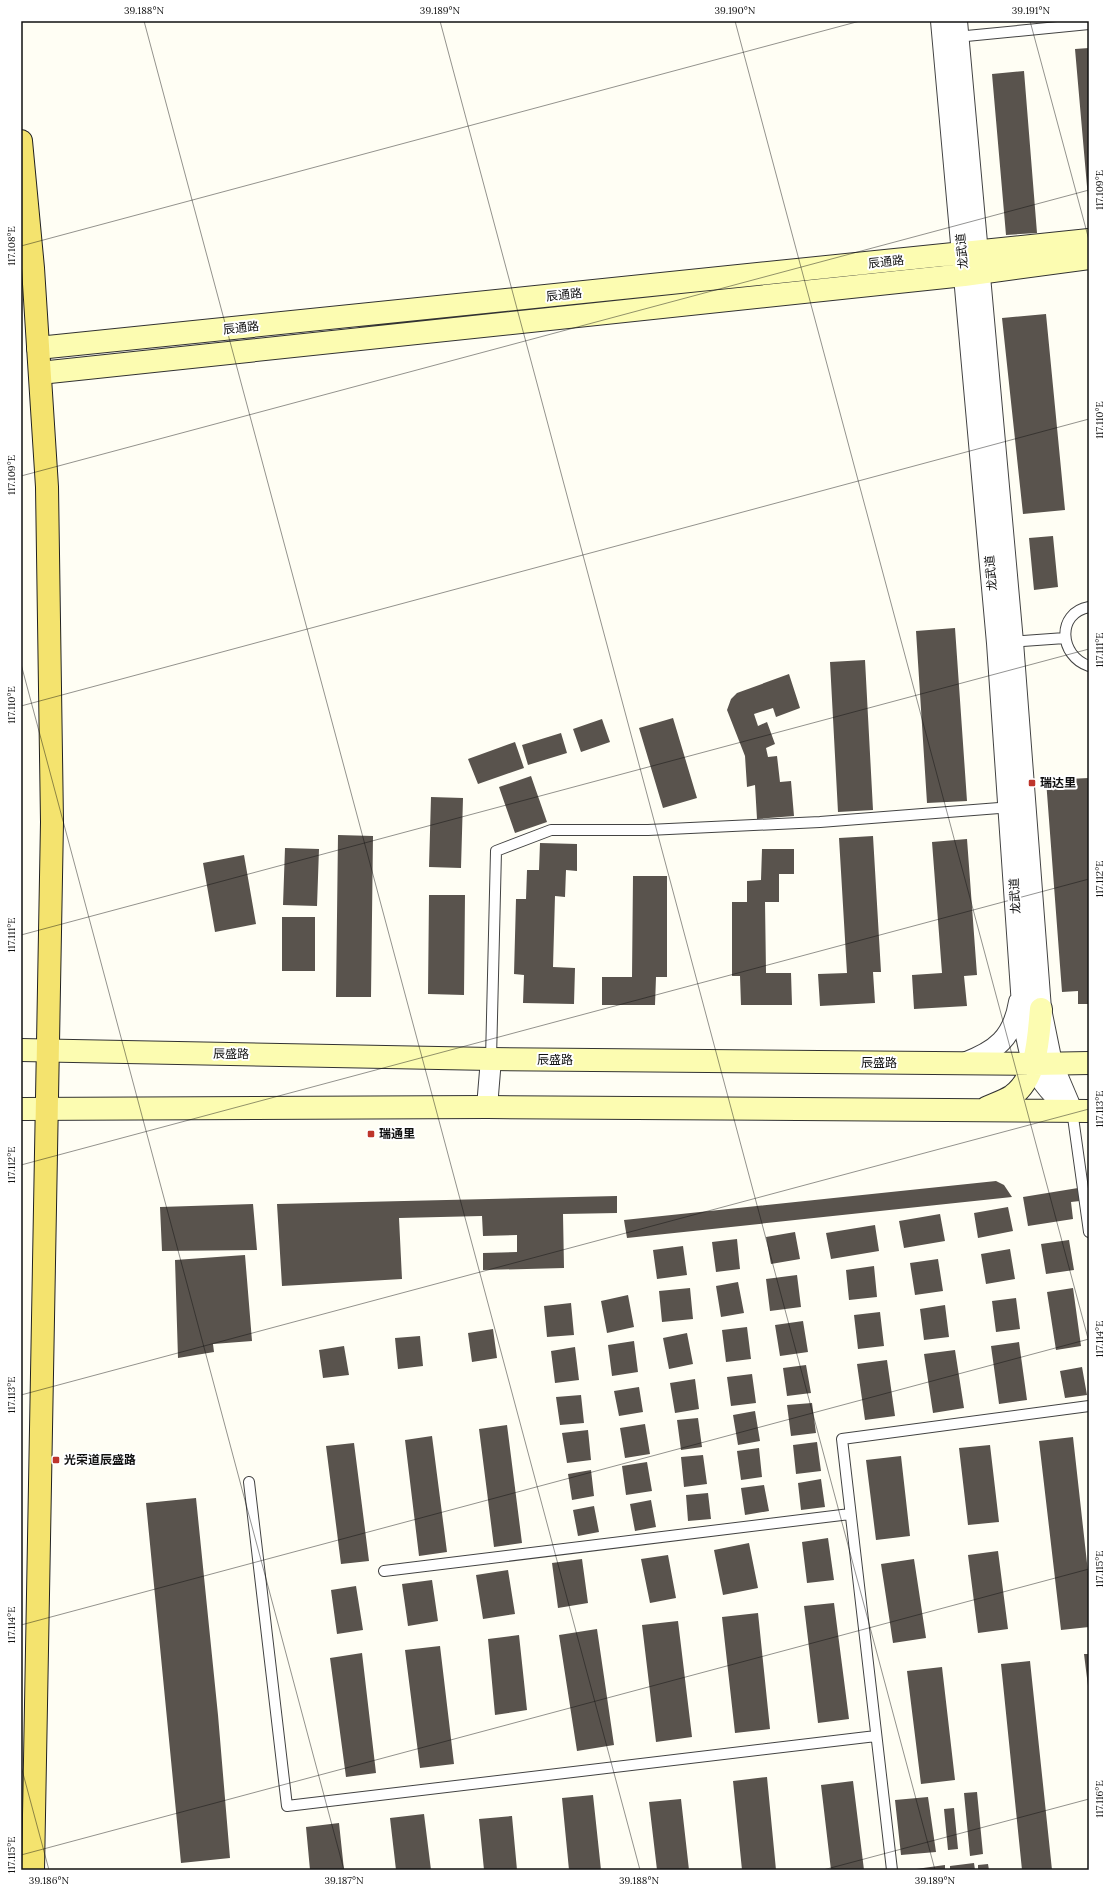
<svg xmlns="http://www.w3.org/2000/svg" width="1110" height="1891" viewBox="0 0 1110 1891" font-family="Lora,'Noto Sans SC',serif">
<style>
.building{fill:#59534d}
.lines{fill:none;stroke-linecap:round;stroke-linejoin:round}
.lane-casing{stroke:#434343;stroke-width:12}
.street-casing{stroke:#434343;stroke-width:22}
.secondary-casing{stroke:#323232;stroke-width:24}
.primary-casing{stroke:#212121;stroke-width:24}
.lane{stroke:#fff;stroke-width:10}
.street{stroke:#fff;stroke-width:20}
.secondary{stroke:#fcfcb1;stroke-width:22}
.primary{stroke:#f4e36e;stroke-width:22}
.ticks{fill:none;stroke:#101010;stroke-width:1;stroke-opacity:0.45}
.poi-dot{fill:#be352b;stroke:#fff;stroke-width:1.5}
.labels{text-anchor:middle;stroke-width:4;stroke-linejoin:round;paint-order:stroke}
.street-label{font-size:12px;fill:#101010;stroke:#fff}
.poi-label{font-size:12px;font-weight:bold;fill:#101010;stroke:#fff;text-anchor:start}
.neatline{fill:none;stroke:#101010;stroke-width:1.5}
.ticks-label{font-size:10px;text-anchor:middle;fill:#101010}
</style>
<rect width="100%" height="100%" fill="#fffef4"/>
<!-- building -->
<path class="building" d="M1089,48V198H1088L1075,49Z
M1024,71L1037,233L1006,235L992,74Z
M1046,314L1065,510L1023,514L1002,318Z
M1053,536L1058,587L1034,590L1029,538Z
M955,628L967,801L927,803L916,631Z
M865,660L873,810L838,812L830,662Z
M789,674L800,708L776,717L773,708L754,714L758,726L767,722L775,744L766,748L768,757L777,756L780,782L791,781L794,816L757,819L755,785L747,787L745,756L727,710L731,699L737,693Z
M673,718L697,798L663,808L639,728Z
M602,719L610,742L581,752L573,729Z
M561,733L567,753L528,765L522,745Z
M515,742L524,768L478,784L468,759Z
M531,776L547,822L515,833L499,787Z
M1089,778V1004H1078V991L1062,992L1046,780Z
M431,797L463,798L461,868L429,867Z
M338,835L373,836L371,997H336Z
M873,836L881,972H873L875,1003L820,1006L818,974L847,973L839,838Z
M967,839L977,975L964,976L967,1006L914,1009L912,975L942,973L932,842Z
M540,843L577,844V871L566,870L565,897L555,896L553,967L575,968L574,1004L523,1003L524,975L514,974L516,899H526L527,870H539Z
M285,848L319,849L317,906L283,905Z
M762,849H794V874H779V902H765L766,973H791L792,1005H741L740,976H732V902H747V881L761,880Z
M244,855L256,924L215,932L203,863Z
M633,876H667V977H656L655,1005H602V977H632Z
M429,895H465L464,995L428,994Z
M282,917H315V971H282Z
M996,1181L1004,1185L1012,1197L627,1238L624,1220Z
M1078,1188L1080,1201L1071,1202L1073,1219L1028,1226L1023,1197Z
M617,1196V1213L563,1214L564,1268L483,1270V1253L517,1252V1235L483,1236L482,1216L399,1218L402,1279L282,1286L277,1204Z
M253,1204L257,1250L162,1251L160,1207Z
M1008,1207L1013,1231L978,1238L974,1213Z
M940,1214L945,1241L904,1248L899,1221Z
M875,1225L879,1251L831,1259L826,1233Z
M795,1232L800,1259L771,1264L766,1237Z
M737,1239L740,1269L716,1272L712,1242Z
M1069,1240L1074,1270L1046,1274L1041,1244Z
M683,1246L687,1275L657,1279L653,1250Z
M1010,1249L1015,1279L986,1284L981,1254Z
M245,1255L252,1341L213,1344L214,1352L178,1358L175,1260Z
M938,1259L943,1291L915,1295L910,1263Z
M874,1266L877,1297L849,1300L846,1270Z
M797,1275L801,1307L770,1311L766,1279Z
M738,1282L744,1313L721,1317L716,1286Z
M690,1288L693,1319L662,1322L659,1291Z
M1073,1288L1081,1346L1056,1350L1047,1292Z
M628,1295L634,1327L607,1333L601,1301Z
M1016,1298L1020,1329L996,1332L992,1301Z
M571,1303L574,1335L547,1337L544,1306Z
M945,1305L949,1337L924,1340L920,1309Z
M880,1312L884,1346L858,1349L854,1315Z
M803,1321L808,1352L780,1356L775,1325Z
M747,1327L751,1359L726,1362L722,1330Z
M493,1329L497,1358L472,1362L468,1333Z
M687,1333L693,1364L669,1369L663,1338Z
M420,1336L423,1366L398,1369L395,1338Z
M634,1341L638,1372L612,1376L608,1345Z
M1019,1342L1027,1400L999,1404L991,1346Z
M344,1346L349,1375L323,1378L319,1350Z
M575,1347L579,1380L555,1383L551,1351Z
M955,1350L964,1408L933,1413L924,1354Z
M887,1360L895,1416L865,1420L857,1364Z
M806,1365L811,1393L787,1396L783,1368Z
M1082,1367L1087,1395L1065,1398L1060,1371Z
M752,1374L756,1403L731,1406L727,1377Z
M695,1379L699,1409L675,1413L670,1383Z
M639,1387L643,1412L619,1416L614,1391Z
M581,1395L584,1423L560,1425L556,1397Z
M812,1403L816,1433L791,1436L787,1405Z
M755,1411L760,1441L738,1445L733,1415Z
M698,1418L702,1447L681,1450L677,1420Z
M645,1424L650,1454L625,1458L620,1428Z
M507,1425L522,1543L494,1547L479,1429Z
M588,1430L591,1460L567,1463L562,1433Z
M432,1436L447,1552L419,1556L405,1440Z
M1073,1437L1089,1581V1627L1061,1630L1039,1441Z
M817,1442L821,1471L796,1474L793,1445Z
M354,1443L369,1561L341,1564L326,1446Z
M990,1445L999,1522L968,1525L959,1448Z
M759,1448L762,1477L741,1480L737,1451Z
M703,1455L707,1484L684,1487L681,1457Z
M901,1456L910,1536L876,1540L866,1460Z
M647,1462L652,1491L626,1495L622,1466Z
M591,1470L594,1496L572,1500L568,1474Z
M821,1479L825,1507L801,1510L798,1483Z
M764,1485L769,1511L745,1515L741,1488Z
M708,1493L711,1519L688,1521L686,1495Z
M196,1498L218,1715L230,1858L181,1863L146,1503Z
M651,1500L656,1527L635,1531L630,1504Z
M594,1506L599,1532L578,1536L573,1510Z
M828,1538L834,1580L807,1583L802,1542Z
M749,1543L758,1588L723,1595L714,1550Z
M998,1551L1008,1629L978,1633L968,1555Z
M668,1555L676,1598L650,1603L641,1559Z
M582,1559L588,1603L558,1608L552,1563Z
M914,1559L926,1638L893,1643L881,1564Z
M508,1570L515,1614L483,1619L476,1575Z
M432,1580L438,1621L408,1626L402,1584Z
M356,1586L363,1630L337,1634L331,1590Z
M834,1603L849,1719L818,1723L804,1606Z
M758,1613L770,1729L735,1733L722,1617Z
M678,1621L692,1737L656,1742L642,1625Z
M597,1629L614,1745L577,1751L559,1635Z
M519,1635L527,1710L495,1715L488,1639Z
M440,1646L454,1764L420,1768L405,1650Z
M362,1653L376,1773L346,1777L330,1658Z
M1084,1654H1089V1685L1088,1686Z
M1030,1661L1052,1870H1022L1001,1664Z
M942,1667L955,1780L921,1784L907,1671Z
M767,1777L776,1870H742L733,1781Z
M853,1781L864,1870H831L821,1785Z
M977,1792L983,1854L970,1856L964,1793Z
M593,1795L601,1870H569L562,1798Z
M928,1797L936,1852L901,1855L895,1800Z
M681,1799L689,1870H657L649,1802Z
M954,1808L958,1849L948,1850L944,1809Z
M424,1814L431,1870H396L390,1818Z
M512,1816L517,1870H484L479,1819Z
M339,1823L344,1870H310L306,1827Z
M974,1863L975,1870H950V1866Z
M988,1864L989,1870H978V1865Z
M945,1865V1870H916V1869Z"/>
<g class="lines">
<!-- lane casing -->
<g class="lane-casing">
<path id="lane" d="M956,37L1089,24
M1089,607C1056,613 1059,656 1089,666
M1009,642L1065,638
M491,1059L496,851L551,830H648L820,822L1012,807
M1072,1110L1089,1232
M249,1482L287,1806L876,1736
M384,1571L850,1514
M892,1870L842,1439L1089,1406"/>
</g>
<!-- street casing -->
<g class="street-casing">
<path id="street" d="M941,21L997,643L1023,1020C1026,1034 1028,1050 1033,1063C1039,1081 1056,1100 1072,1110
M957,21L1013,642L1041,1009L1052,1063L1069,1103
M964,1063C996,1051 1013,1038 1019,1002
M487,1107L491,1059"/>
</g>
<!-- secondary casing -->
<g class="secondary-casing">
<path id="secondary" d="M38,348L1089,240
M40,373L964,275L1089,258
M21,1050L491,1059L1033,1064L1089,1063
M986,1108C995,1104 1004,1101 1012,1096C1038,1077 1038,1038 1041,1009
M21,1109L487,1107L1089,1111"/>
</g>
<!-- primary casing -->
<g class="primary-casing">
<path id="primary" d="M21,141L33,268L47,487L52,822L33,1870"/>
</g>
<!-- lane -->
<use href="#lane" class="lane"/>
<!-- street -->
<use href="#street" class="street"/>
<!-- secondary -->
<use href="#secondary" class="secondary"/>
<!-- primary -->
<use href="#primary" class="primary"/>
</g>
<!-- ticks -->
<path class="ticks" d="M144,21L640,1870M440,21L935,1870M735,21L1089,1342M1030,21L1089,240M21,246L860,21M21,476L1089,190M21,664L344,1870M21,706L1089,419M21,935L1089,649M21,1165L1089,879M21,1395L1089,1109M21,1625L1089,1339M21,1766L49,1870M21,1855L1089,1569M823,1870L1089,1799"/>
<!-- markers -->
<g class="poi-dot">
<rect x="1028" y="779" width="8" height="8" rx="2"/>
<rect x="367" y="1130" width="8" height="8" rx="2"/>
<rect x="52" y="1456" width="8" height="8" rx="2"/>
</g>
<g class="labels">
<!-- street labels -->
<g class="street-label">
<text transform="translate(962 251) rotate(-95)" y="4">龙武道</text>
<text transform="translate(886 262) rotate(-6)" y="4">辰通路</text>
<text transform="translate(564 295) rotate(-6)" y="4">辰通路</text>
<text transform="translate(241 328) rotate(-6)" y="4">辰通路</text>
<text transform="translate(991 573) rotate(-95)" y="4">龙武道</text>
<text transform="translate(1015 896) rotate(-93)" y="4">龙武道</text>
<text transform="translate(231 1054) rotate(1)" y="4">辰盛路</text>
<text x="555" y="1064">辰盛路</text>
<text x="879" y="1067">辰盛路</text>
</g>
<!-- poi labels -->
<g class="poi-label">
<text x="1040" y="787">瑞达里</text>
<text x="379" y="1138">瑞通里</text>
<text x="64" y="1464">光荣道辰盛路</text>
</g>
</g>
<!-- border -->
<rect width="1110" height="1891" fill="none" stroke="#ffffff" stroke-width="44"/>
<rect x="22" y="22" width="1066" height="1847" class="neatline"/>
<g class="ticks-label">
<text x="144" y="14">39.188°N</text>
<text x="440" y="14">39.189°N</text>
<text x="735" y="14">39.190°N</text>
<text x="1031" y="14">39.191°N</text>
<text transform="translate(1099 190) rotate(-90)" y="4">117.109°E</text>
<text transform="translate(11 246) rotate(-90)" y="4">117.108°E</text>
<text transform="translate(1099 420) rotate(-90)" y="4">117.110°E</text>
<text transform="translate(11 475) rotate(-90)" y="4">117.109°E</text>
<text transform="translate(1099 650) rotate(-90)" y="4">117.111°E</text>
<text transform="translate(11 705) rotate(-90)" y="4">117.110°E</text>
<text transform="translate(1099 879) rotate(-90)" y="4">117.112°E</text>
<text transform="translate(11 935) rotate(-90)" y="4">117.111°E</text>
<text transform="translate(1099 1109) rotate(-90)" y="4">117.113°E</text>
<text transform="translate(11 1165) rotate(-90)" y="4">117.112°E</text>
<text transform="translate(1099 1339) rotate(-90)" y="4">117.114°E</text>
<text transform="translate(11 1395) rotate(-90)" y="4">117.113°E</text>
<text transform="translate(1099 1569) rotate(-90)" y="4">117.115°E</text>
<text transform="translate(11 1625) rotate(-90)" y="4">117.114°E</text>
<text transform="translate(1099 1799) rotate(-90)" y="4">117.116°E</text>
<text transform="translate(11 1855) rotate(-90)" y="4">117.115°E</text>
<text x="49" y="1884">39.186°N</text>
<text x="344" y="1884">39.187°N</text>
<text x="639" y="1884">39.188°N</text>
<text x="935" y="1884">39.189°N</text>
</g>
</svg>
